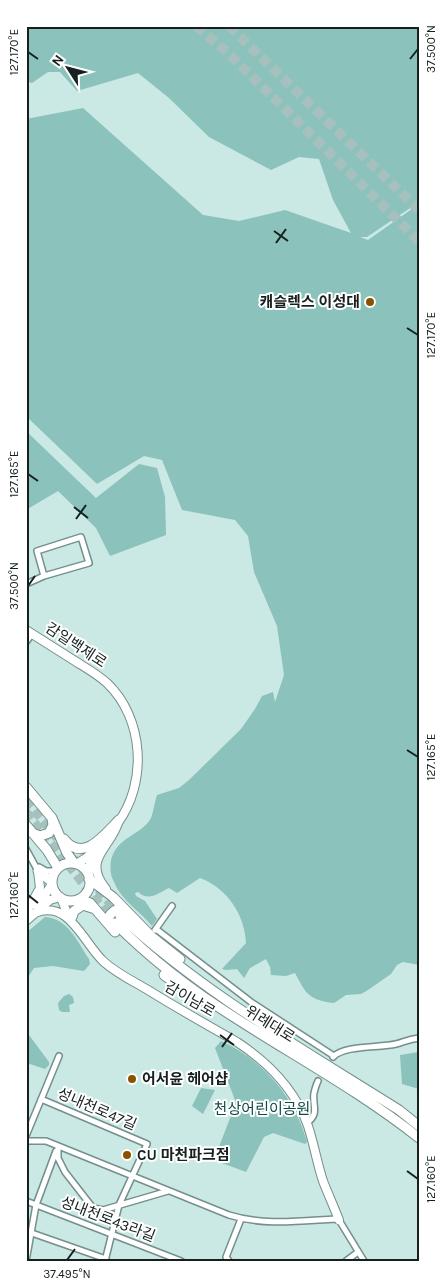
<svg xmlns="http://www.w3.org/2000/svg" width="445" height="1287" viewBox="0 0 445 1287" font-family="Karla,'Noto Sans KR',sans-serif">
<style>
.green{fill:#8bc2bb}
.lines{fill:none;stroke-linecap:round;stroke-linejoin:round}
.primary-tunnel{stroke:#a6c0bd;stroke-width:9;stroke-dasharray:9 4.5;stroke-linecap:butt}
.highway-tunnel{stroke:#a6c0bd;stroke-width:10;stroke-dasharray:10 5;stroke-linecap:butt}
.street-casing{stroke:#748f8c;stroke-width:8}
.secondary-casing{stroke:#748f8c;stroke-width:10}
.primary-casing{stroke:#748f8c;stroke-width:11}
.street{stroke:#fff;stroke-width:5}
.secondary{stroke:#fff;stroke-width:8}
.primary{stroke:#fff;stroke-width:9}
.ticks{fill:none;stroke:#16211f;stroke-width:2}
.poi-dot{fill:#895201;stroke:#fff;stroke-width:2}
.labels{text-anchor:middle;stroke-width:4;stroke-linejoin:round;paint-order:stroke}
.poi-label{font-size:15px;font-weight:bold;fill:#16211f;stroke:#fff;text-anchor:start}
.street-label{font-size:15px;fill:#16211f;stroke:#fff}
.park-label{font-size:15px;fill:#104c47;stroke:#fff}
.neatline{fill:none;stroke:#16211f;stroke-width:2}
.ticks-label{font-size:12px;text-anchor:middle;fill:#16211f}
</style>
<rect width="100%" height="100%" fill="#cae8e4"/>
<!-- green -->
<path class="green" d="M26,26H419V202L367,237H360L368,240L419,204V965L403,962L397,965L391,974L368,990L361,994L346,995L334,1003C309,1000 306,994 295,973L286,976L271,975L270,967L266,959L250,968L244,978L237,969L226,970L222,969L246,943C245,915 227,888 200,878L177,893L169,888C158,893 149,902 138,892L135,893L136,896L145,901L157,919L152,926C141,912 121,900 114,882C110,875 110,867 111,860C117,836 141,836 151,818C153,813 155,801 157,795L179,788L189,780L241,729L255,709L262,696L273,692L275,702L284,675L277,626L254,572L248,536L235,520L182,510L162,460L144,456L97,484L26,416V119L83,108L203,215L239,221L285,210L351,233L333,200L319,159L299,157L271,170L209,137L169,98L138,73L77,91L60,72H48L32,83L26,81Z
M26,431L96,498L139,464L157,468L165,497L166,535L110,556L96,528L58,491L26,510Z
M45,917C68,918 78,943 89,959L90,964L84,971L53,966L34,968L26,980V933Z
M69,994L73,997L74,1003L69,1005L70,1012H62L59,1010L58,1003L64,996Z
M26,1031L49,1062V1065L45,1069L30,1064L26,1066Z
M221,1041C263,1060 295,1097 307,1142L305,1144L273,1133L264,1137L246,1172L214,1160L235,1105V1100L215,1048Z
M419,1052V1089L402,1084L400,1055Z
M201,1088L215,1090L203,1114L192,1106Z"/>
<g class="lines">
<!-- primary-tunnel -->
<path class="primary-tunnel" d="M26,800L62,844
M26,812L113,921
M73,858L120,916"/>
<!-- highway-tunnel -->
<path class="highway-tunnel" d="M196,26L227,52L419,241
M229,26L419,210"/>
<!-- street casing -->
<g class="street-casing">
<path id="street" d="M26,584L44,576L89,563L81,537L37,551L44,576
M26,642L32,634
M26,849L38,871
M39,867L46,871H56
M156,929L251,1002L334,1056
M155,930L172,906
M333,1057C344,1045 379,1048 396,1044C404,1042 409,1039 419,1038
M41,1099L147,1144L119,1205L105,1261
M307,1123C320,1113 312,1106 314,1093C315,1089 316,1085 318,1081
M26,1136L59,1056
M26,1141H46L229,1215C264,1226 300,1221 335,1219L339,1220L364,1261
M58,1146V1158L65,1172L93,1208L103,1210L168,1191
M26,1201L181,1261
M26,1231L106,1259
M26,1261L36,1205L56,1151
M229,1261L226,1257L241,1219
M346,1261L358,1252"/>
</g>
<!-- secondary casing -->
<g class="secondary-casing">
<path id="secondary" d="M26,630C42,640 59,651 75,661C86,668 97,674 107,683C144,718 148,783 117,824
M76,864L86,858L95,849
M89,876C87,862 98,847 107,837
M106,889C81,858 112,848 119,820
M61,898L69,918
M35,905L45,895L52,884
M26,913L40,888L38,871
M35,913C69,899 83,942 103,961C116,973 133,981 148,990C177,1008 207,1025 237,1042C269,1063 295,1089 308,1126C314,1144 317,1163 323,1181C328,1194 334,1207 339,1220
M26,921L50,900L60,897"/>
</g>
<!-- primary casing -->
<g class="primary-casing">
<path id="primary" d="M26,787L52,818L67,853L74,863
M26,825L47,850L58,868
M32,833L40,836L49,833L53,825L52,818
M64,839C83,864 105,834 119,820
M52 882a19 19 0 1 1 38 0a19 19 0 1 1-38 0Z
M38,871L52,882
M89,879L113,897L151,936L180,959
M79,899L90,903L115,932
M120,916C203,993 304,1050 399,1110L419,1126
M72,917L74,911L83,905L92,908
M115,923C151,959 191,990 234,1017C296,1057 361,1092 419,1138
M109,924L108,918C112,911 117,907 125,910
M164,975L190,994L203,1001"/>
</g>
<!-- street -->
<use href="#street" class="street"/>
<!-- secondary -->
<use href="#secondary" class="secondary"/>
<!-- primary -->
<use href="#primary" class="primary"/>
</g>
<!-- ticks -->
<path class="ticks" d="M28,52L38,59M410,59L418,49M274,231L288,241M276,243L286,229M407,328L418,335M28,474L38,481M74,507L88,518M76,519L86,505M28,586L35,576M407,750L418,757M28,895L38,903M220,1035L234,1045M222,1047L232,1033M407,1171L418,1179M67,1260L75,1249"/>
<!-- markers -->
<g class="poi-dot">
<circle cx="370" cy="302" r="5"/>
<circle cx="132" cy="1079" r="5"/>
<circle cx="127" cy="1155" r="5"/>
</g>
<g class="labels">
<!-- poi labels -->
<g class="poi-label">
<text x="360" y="307" text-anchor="end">캐슬렉스 이성대</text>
<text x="142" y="1084">어서윤 헤어샵</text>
<text x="137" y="1160">CU 마천파크점</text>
</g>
<!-- street labels -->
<g class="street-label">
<text transform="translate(76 645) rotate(33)" y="5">감일백제로</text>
<text transform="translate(190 999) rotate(30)" y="5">감이남로</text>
<text transform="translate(270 1024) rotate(32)" y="5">위례대로</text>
<text transform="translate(97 1109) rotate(23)" y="5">성내천로47길</text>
<text transform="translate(108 1219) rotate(21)" y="5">성내천로43라길</text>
</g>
<!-- park labels -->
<g class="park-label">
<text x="262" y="1114">천상어린이공원</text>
</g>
</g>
<!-- border -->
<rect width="445" height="1287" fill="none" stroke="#ffffff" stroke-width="55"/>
<!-- north arrow -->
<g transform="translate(68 68) rotate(306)" stroke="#ffffff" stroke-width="4" paint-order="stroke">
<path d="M0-4L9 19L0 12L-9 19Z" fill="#16211f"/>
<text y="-8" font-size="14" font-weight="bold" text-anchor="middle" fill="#16211f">N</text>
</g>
<rect x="28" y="28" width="390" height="1232" class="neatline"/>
<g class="ticks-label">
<text transform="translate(431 49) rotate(-90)" y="4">37.500°N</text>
<text transform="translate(14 52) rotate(-90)" y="4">127.170°E</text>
<text transform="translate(431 335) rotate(-90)" y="4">127.170°E</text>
<text transform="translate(14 474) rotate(-90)" y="4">127.165°E</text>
<text transform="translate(14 586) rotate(-90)" y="4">37.500°N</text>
<text transform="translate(431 757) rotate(-90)" y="4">127.165°E</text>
<text transform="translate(14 895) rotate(-90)" y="4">127.160°E</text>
<text transform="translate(431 1179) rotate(-90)" y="4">127.160°E</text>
<text x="67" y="1278">37.495°N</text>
</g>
</svg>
